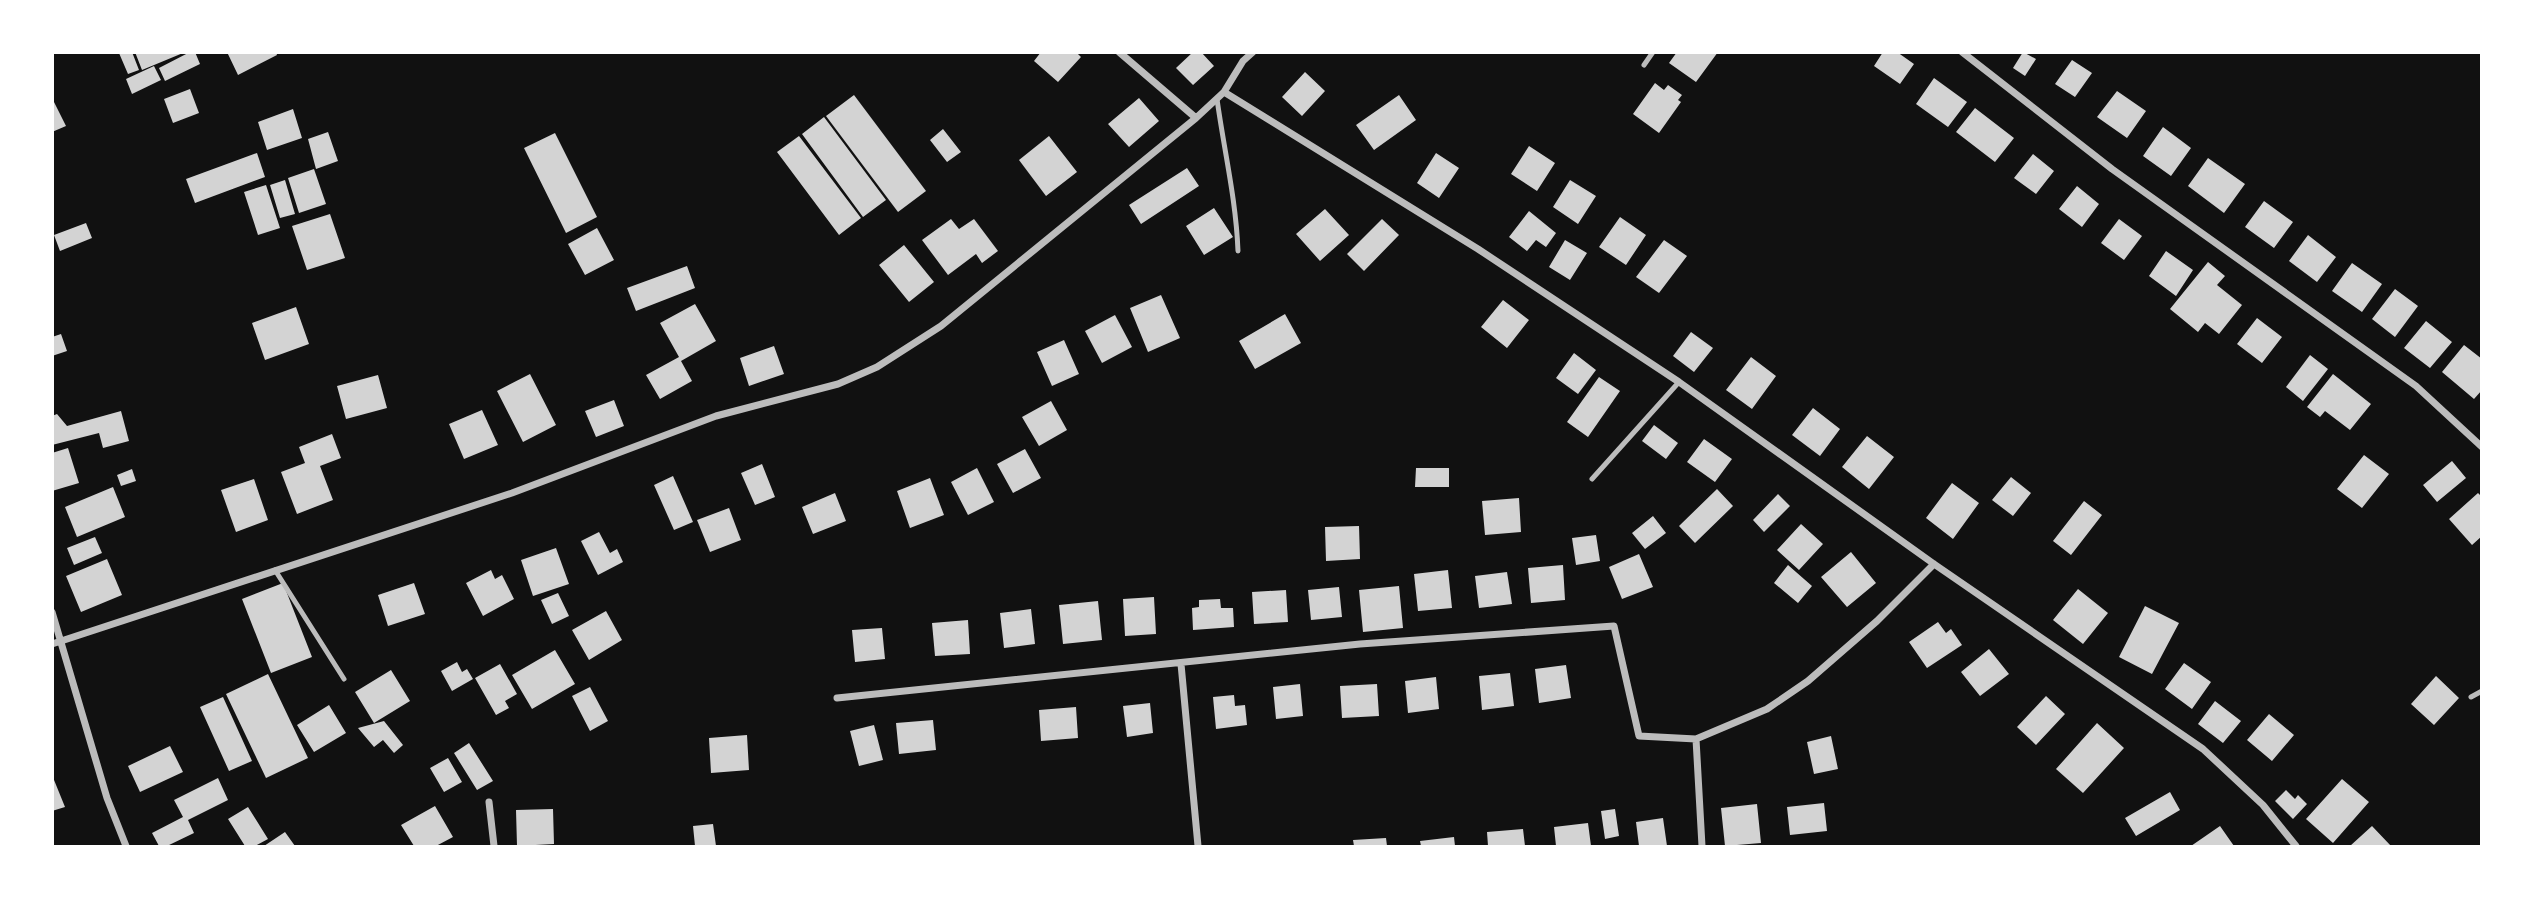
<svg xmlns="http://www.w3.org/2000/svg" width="2534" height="899" viewBox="0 0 2534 899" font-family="Spectral,serif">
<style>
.building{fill:#d3d3d3}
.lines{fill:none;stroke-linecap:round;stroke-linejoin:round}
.service{stroke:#bcbcbc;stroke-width:5}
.minor{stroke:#bcbcbc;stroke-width:7}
</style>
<rect width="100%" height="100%" fill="#111"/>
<!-- building -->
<path class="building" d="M132,52L139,70L128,74L119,53Z
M135,52H183V53L142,70Z
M190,52H195L200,64L165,81L159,68Z
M227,52H276L277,55L238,75Z
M1041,52H1076L1081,57L1058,82L1034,61Z
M1193,52H1201L1214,66L1193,85L1176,68Z
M1677,52H1718L1696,82L1669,63Z
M1883,52H1897L1914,64L1900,84L1874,66Z
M2023,52L2036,59L2025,76L2013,68Z
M2072,60L2092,73L2075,97L2055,84Z
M154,66L161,80L132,94L126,79Z
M1305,72L1325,91L1302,116L1282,97Z
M1934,78L1967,102L1948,127L1916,104Z
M1655,83L1664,90L1668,85L1682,95L1678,100L1681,102L1659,133L1633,114Z
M190,89L199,113L173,123L164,99Z
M2117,91L2146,111L2127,138L2097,117Z
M854,95L926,191L898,212L826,116Z
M1399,95L1416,120L1374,150L1356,125Z
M52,98L66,126L52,132Z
M1139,98L1159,121L1129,147L1108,124Z
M1975,108L2014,138L1995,162L1956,132Z
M293,109L302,138L267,150L258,122Z
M824,117L886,200L863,217L802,134Z
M2163,127L2191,148L2171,176L2143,156Z
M943,129L961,152L947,162L930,140Z
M328,132L338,161L316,169L308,139Z
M555,133L597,217L566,233L524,148Z
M799,136L861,218L839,235L777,152Z
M1049,136L1077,172L1046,196L1019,160Z
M1529,146L1555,163L1537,191L1511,174Z
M257,153L265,177L195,203L186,179Z
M1436,153L1459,168L1439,198L1417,183Z
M2033,154L2054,171L2036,194L2014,178Z
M2208,158L2245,184L2224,213L2188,186Z
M1187,168L1199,186L1141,224L1129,205Z
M314,169L326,204L299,213L288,178Z
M285,180L295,214L280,218L270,185Z
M1570,180L1596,196L1578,224L1553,207Z
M266,185L280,228L258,235L244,192Z
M2077,186L2099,204L2082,227L2059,209Z
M2264,201L2293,222L2274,248L2245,227Z
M1214,208L1233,237L1204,255L1186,226Z
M1325,209L1349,235L1320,261L1296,234Z
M1529,211L1556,233L1546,247L1536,240L1527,251L1509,237Z
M330,214L345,258L307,270L292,226Z
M1620,217L1646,235L1626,265L1599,247Z
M951,219L959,229L974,219L998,251L982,263L976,254L948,275L922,240Z
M1382,219L1399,235L1364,271L1347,254Z
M2119,219L2142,236L2124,260L2101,243Z
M86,223L92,238L60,251L54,235Z
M597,228L614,260L585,275L568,244Z
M2308,235L2336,257L2317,282L2289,261Z
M1565,240L1587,253L1570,280L1549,267Z
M1664,240L1687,256L1659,293L1636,277Z
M904,245L934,282L909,302L879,265Z
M2166,251L2193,270L2176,296L2149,276Z
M2208,262L2225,276L2217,285L2242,305L2219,334L2205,323L2198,332L2170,309Z
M2352,263L2382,284L2362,312L2332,291Z
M687,266L695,288L636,311L627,288Z
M2395,289L2418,306L2395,337L2372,319Z
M1161,295L1180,338L1148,352L1130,308Z
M1503,300L1529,320L1507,348L1481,327Z
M695,304L716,341L681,361L692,381L660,399L646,375L679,357L660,323Z
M296,307L309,344L265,360L252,323Z
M1285,314L1301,343L1255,369L1239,341Z
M1115,315L1132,347L1102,363L1085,331Z
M2257,318L2282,337L2262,363L2237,344Z
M2426,321L2452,342L2430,368L2404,348Z
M1691,332L1713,348L1694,372L1673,356Z
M61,334L67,351L52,356V337Z
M1064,340L1079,374L1052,386L1037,352Z
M2464,345L2482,359V390L2474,399L2442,372Z
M774,346L784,374L749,386L740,358Z
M1574,353L1596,370L1578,394L1556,378Z
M2310,355L2328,369L2303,401L2286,387Z
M1751,357L1776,376L1752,409L1726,390Z
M530,374L556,425L523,442L497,391Z
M2333,374L2371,404L2350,430L2325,411L2320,417L2307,407Z
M378,375L387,408L346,419L337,386Z
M1599,377L1620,391L1588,437L1567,422Z
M614,400L624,426L596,437L585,411Z
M1051,401L1067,430L1039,446L1022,417Z
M1813,408L1840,429L1820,456L1792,435Z
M482,410L498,445L464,459L449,424Z
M121,411L129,441L103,448L99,433L52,445V416L57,414L67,426Z
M1654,425L1678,443L1666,459L1642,441Z
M332,434L341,458L320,466L333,500L297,514L281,472L305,463L299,447Z
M1867,436L1894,457L1869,489L1842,467Z
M1704,439L1732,459L1715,482L1687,462Z
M68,448L79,483L52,491V453Z
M1025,449L1041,478L1013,493L997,464Z
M2364,455L2389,474L2362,508L2337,489Z
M2452,461L2466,478L2437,502L2423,485Z
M762,464L775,497L755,505L741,473Z
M977,468L994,502L968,515L951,482Z
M1416,468H1449V487H1415Z
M132,469L136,481L121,486L117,475Z
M673,476L693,522L674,530L654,485Z
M2011,477L2031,493L2013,516L1992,500Z
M930,478L944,515L910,528L897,491Z
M254,479L268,520L236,532L221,490Z
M1952,483L1979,503L1953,539L1926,518Z
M113,487L125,517L77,537L65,507Z
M1717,489L1733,506L1695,543L1679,526Z
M835,493L846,521L813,534L802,507Z
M2478,493L2482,497V536L2472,545L2449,519Z
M1778,494L1790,506L1764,532L1753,520Z
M1519,498L1521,532L1485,535L1482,501Z
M2084,501L2102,515L2071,555L2053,541Z
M729,508L741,540L710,552L697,520Z
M1653,516L1666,533L1645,549L1632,533Z
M1801,524L1823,544L1799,570L1777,550Z
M1359,526L1360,559L1326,561L1325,527Z
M599,532L610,553L617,549L623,562L598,575L581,541Z
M1596,535L1600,561L1576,565L1572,538Z
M95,537L102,553L74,565L67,548Z
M556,548L569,584L533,596L521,560Z
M1851,552L1876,583L1847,607L1821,577Z
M1639,554L1653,587L1622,599L1609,567Z
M107,559L122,595L81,612L66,576Z
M1563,565L1565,600L1531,603L1528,568Z
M1788,565L1812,586L1798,603L1774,583Z
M491,570L495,579L502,575L514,599L483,616L466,583Z
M1448,570L1452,608L1418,611L1414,574Z
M1507,572L1512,604L1479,608L1475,576Z
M283,583L312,657L271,673L242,599Z
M414,583L425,614L388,626L378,595Z
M1399,586L1403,628L1363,632L1359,590Z
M1339,587L1342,617L1311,620L1308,590Z
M2078,589L2108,613L2083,644L2053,620Z
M1286,590L1288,622L1254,624L1252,592Z
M558,593L569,616L552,624L541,600Z
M1154,597L1156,634L1125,636L1123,599Z
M1220,599L1221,608H1233L1234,627L1193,630L1192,608L1199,607V600Z
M1098,601L1102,640L1063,644L1059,605Z
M2145,606L2179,623L2152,674L2119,657Z
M1031,609L1035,644L1004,648L1000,613Z
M606,611L622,640L589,660L572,630Z
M968,620L970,654L935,656L932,623Z
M1938,622L1946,633L1951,629L1962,645L1927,668L1909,642Z
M882,628L885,659L855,662L852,630Z
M1989,649L2009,674L1980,696L1961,672Z
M555,650L575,684L532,709L512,675Z
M457,662L462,672L467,669L473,679L452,691L441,671Z
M2184,663L2211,682L2192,709L2165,689Z
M500,664L517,694L505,701L509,708L496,715L475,678Z
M1566,665L1571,698L1539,703L1535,669Z
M391,670L410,701L374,723L355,692Z
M1510,673L1514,706L1482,710L1479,676Z
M268,674L308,758L266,778L226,694Z
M2436,676L2459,698L2434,725L2411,704Z
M1436,677L1439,709L1408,713L1405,681Z
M1300,684L1303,716L1276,719L1273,687Z
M1377,684L1379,716L1342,718L1340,686Z
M590,687L608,721L590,731L572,696Z
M1234,695L1235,706L1245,705L1247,725L1216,729L1213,697Z
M2046,696L2065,714L2036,745L2017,727Z
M223,697L252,761L229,771L200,707Z
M2215,701L2241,721L2223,743L2198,724Z
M1150,703L1153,733L1127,737L1123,706Z
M329,705L346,733L314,752L297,725Z
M1076,707L1078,738L1041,741L1039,710Z
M2269,714L2294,735L2272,761L2247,740Z
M933,720L936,750L899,754L896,723Z
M384,721L403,745L394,753L383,740L374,747L358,728Z
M2097,723L2124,748L2083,793L2056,769Z
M874,725L883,760L859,766L850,731Z
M747,735L749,770L711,773L709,738Z
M1831,736L1838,769L1814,774L1807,742Z
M469,743L493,781L477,790L454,753Z
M170,746L183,772L140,792L128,766Z
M448,758L462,782L444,792L430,768Z
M52,775L65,807L52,811Z
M218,778L228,800L188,820L194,833L167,846H159L152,833L183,817L174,800Z
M2342,779L2369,802L2333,843L2306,819Z
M2286,790L2295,799L2298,795L2307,804L2293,819L2275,801Z
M2170,792L2180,810L2136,836L2125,818Z
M1824,803L1827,831L1790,835L1787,807Z
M1757,804L1761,843L1725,846L1721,808Z
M435,806L453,837L436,846H414L401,825Z
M248,807L268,839L255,846H245L228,819Z
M553,809L554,844L517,846L516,810Z
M1615,809L1619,836L1605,839L1601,811Z
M1663,818L1667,846H1639L1636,822Z
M1588,823L1591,846H1556L1554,827Z
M713,824L716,846H695L693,826Z
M2220,826L2234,846H2191Z
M2372,826L2391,846H2350Z
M1523,829L1525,846H1488L1487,832Z
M285,832L295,846H264Z
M1454,837L1455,846H1421L1420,841Z
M1386,838L1387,846H1354L1353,840Z"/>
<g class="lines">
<!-- service -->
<path class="service" d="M1644,65L1653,52
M1217,99C1224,150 1236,199 1238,251
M1592,479L1679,382
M275,570L344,679
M2471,697L2482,691"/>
<!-- minor -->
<path class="minor" d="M1119,52L1196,118
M1962,52L2112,169L2416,386L2482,447
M1224,92L1478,249L1679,382L1934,564L2203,749L2263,805L2296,846
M52,612L107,798L126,846
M52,644L512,493L716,416L838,384L877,367L941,326L1196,118L1224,92L1243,61L1253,52
M1181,664L1198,846
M837,698L1360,644L1614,626L1639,736L1696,739L1767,709L1808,681L1877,621L1934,564
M1696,739L1702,846
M489,802L494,846"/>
</g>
<!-- border -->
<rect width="2534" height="899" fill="none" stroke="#ffffff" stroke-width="108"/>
</svg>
